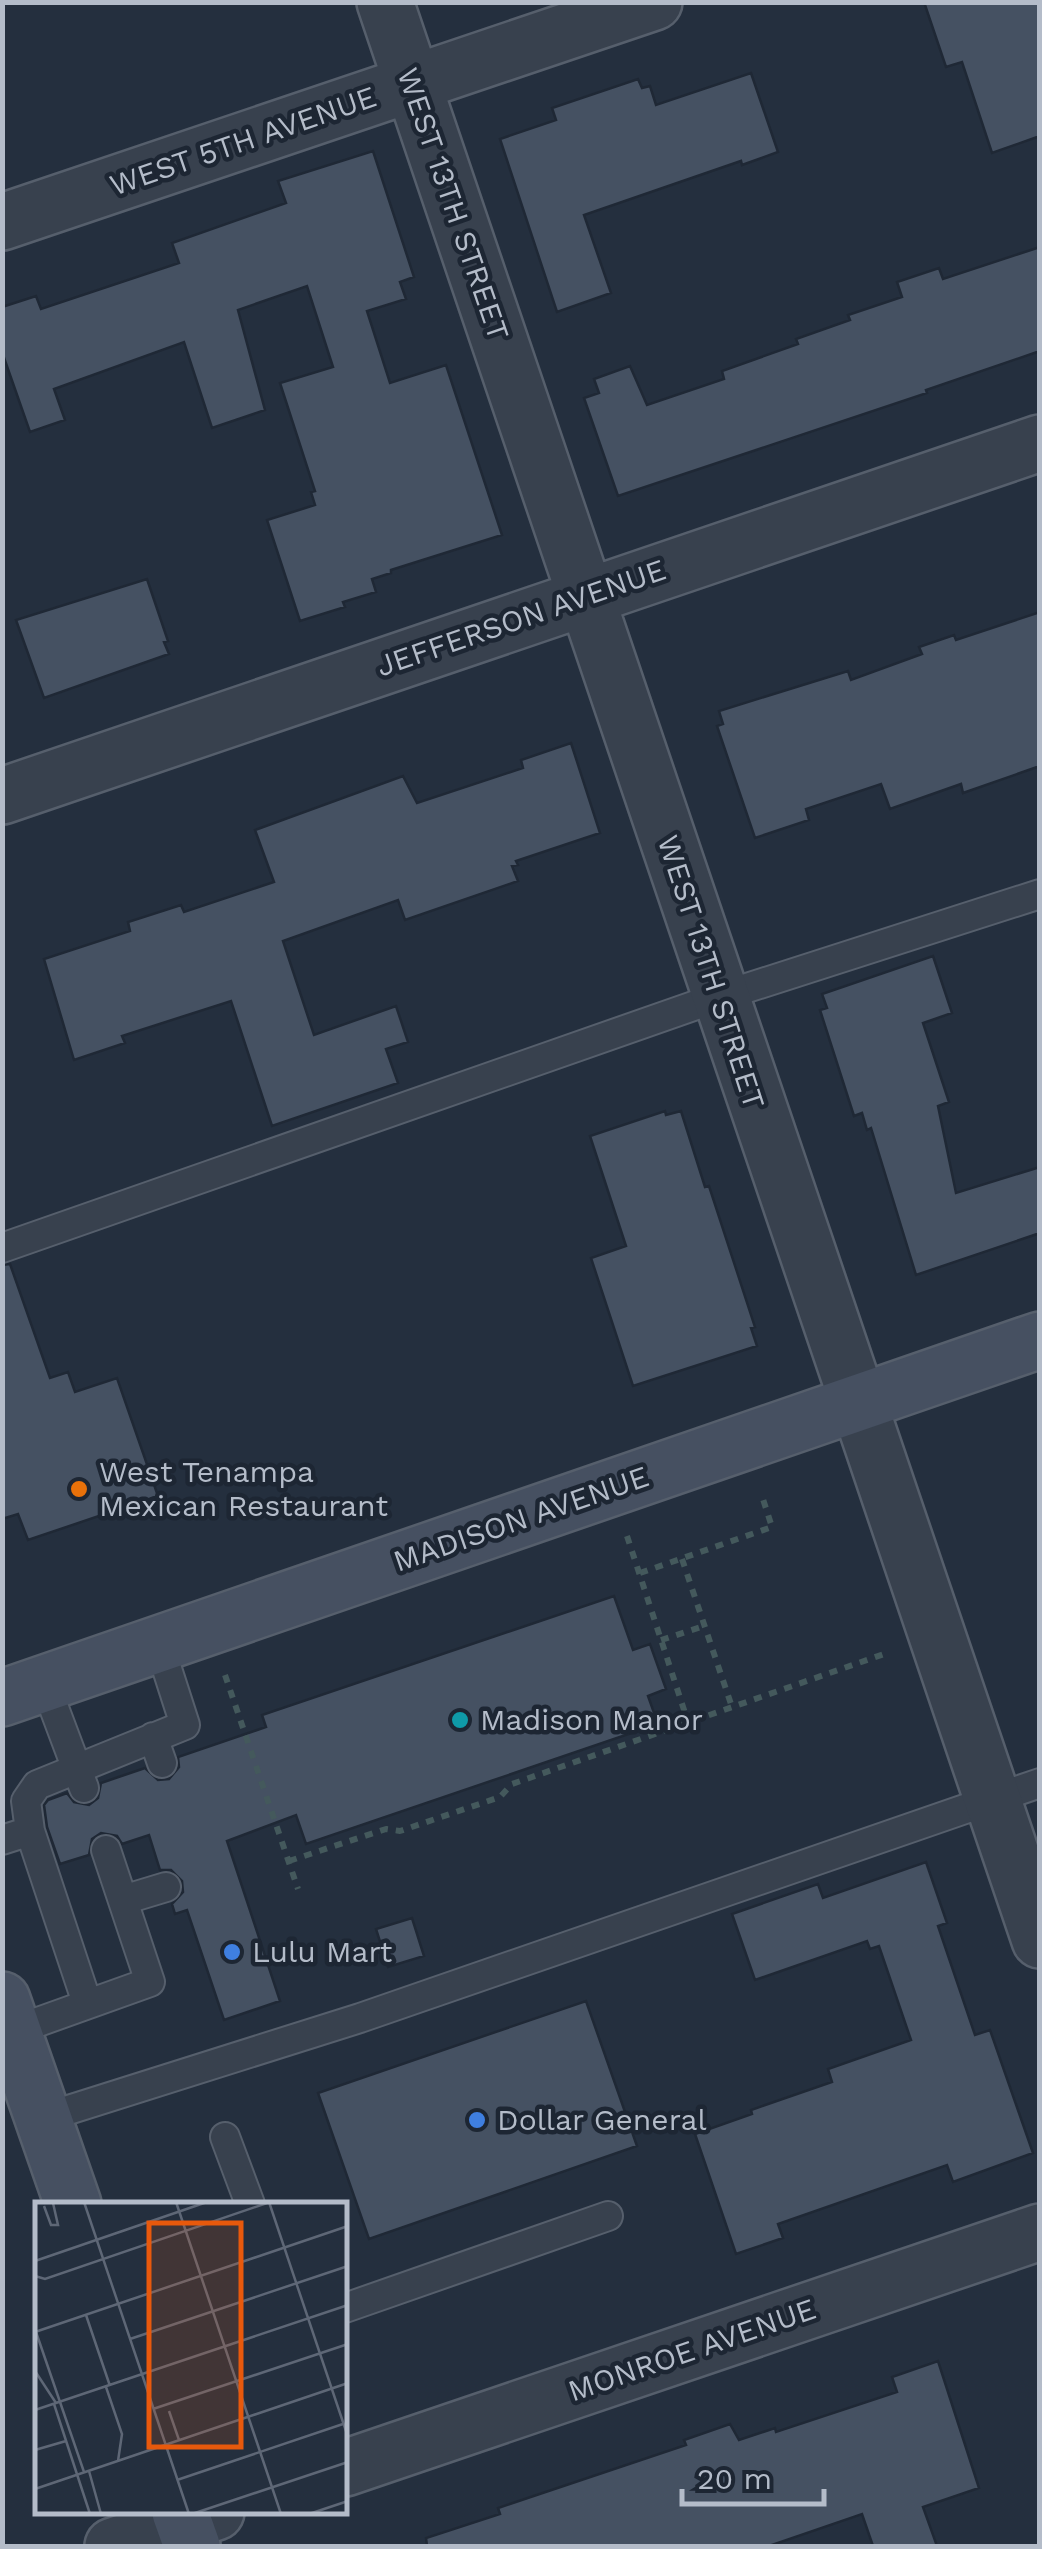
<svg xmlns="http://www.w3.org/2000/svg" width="1042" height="2549" viewBox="0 0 1042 2549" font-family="'Work Sans',sans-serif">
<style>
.building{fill:#455162;stroke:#1f2835;stroke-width:2.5}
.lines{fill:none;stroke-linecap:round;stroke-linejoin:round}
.lane-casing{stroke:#565f6c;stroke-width:32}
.street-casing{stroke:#565f6c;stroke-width:60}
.secondary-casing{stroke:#565f6c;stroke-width:60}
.path{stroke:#44595c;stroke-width:6;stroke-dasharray:8 8;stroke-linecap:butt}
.lane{stroke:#38414e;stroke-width:28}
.street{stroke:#38414e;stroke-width:55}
.secondary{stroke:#465061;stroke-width:55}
.food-dot{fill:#e8710a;stroke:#1d2633;stroke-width:4}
.culture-dot{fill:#0f9aa8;stroke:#1d2633;stroke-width:4}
.shop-dot{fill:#3f7fe0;stroke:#1d2633;stroke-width:4}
.labels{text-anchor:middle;stroke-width:9;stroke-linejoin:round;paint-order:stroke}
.street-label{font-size:30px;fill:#b4bcc9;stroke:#1d2633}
.poi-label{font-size:30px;fill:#b4bcc9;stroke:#1d2633;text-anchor:start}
.inset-road{fill:none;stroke:#5e6776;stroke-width:2.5}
.view{fill:#e8590c;fill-opacity:0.15;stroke:#e8590c;stroke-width:5}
.inset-edge{fill:none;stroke:#b4bcc9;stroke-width:5}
</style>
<rect width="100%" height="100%" fill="#242f3e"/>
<!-- building -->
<path class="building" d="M924,2H1040V136L992,153L962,62L946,67Z
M751,73L778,152L742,165L741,161L584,215L611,293L557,312L500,139L556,120L552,108L638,79L642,88L650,86L656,105Z
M373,151L414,277L400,282L406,299L367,311L390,383L446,365L502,535L391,570V573L372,579L376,592L343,602L345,607L300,621L267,520L315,505L311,492L315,491L280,383L333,367L307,286L238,310L265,410L212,428L184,342L54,389L65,420L30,432L2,352V307L36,296L41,309L179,263L172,243L286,203L278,181Z
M1040,247V351L926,390L927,393L618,496L584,398L599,393L594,379L630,366L647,405L724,379L722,371L798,344L796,339L850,320L848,315L902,297L897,282L939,268L943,279Z
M147,579L168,641L164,642L169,654L44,698L16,620Z
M1040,612V766L963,793L961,784L890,809L881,784L806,809L809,820L755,838L717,726L723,724L719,711L848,671L851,680L922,654L919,647L954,635L956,640Z
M571,743L600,833L516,861L518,865L512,866L518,881L405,920L398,900L283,941L314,1035L396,1006L408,1042L386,1049L398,1083L272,1126L231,1001L122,1036L125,1043L74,1060L44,959L130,931L128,922L181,905L184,912L274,882L255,830L403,776L417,803L523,768L521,760Z
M933,956L952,1013L923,1023L949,1102L938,1106L956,1193L1040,1167V1233L916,1275L871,1128L867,1130L862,1113L854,1116L820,1010L827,1008L822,994Z
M665,1111L666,1115L681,1111L705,1187L709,1186L755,1327L751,1328L757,1346L633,1386L591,1258L626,1246L590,1136Z
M10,1264L50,1378L68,1372L75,1392L117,1378L158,1496L28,1540L18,1514L2,1519V1265Z
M614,1596L633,1650L650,1644L666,1689L648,1696L658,1724L306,1844L296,1815L227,1841L280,2001L224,2020L187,1910L175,1914L172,1904L183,1892L182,1881L171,1870H160L149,1835L122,1844L117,1836L101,1833L92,1839L89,1855L60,1864L47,1827L44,1805L48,1800L67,1793L74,1802L89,1805L98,1798L101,1783L145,1768L158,1780L169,1779L179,1767L178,1757L266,1727L262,1715Z
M926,1862L947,1923L938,1926L975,2035L990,2030L1033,2153L953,2182L947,2165L778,2224L783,2238L736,2254L695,2134L752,2114L751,2110L832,2082L828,2069L911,2040L879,1946L870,1949L867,1941L755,1980L732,1914L818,1884L823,1898Z
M412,1918L424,1956L388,1967L376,1929Z
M586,2001L637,2146L369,2239L318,2093Z
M938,2361L979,2488L923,2507L937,2546H873L862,2514L769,2546H427L426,2538L500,2514L498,2508L686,2445L684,2440L730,2424L739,2440L775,2428L776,2432L897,2392L892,2377Z"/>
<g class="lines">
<!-- lane casing -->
<g class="lane-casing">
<path id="lane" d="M2,1248L719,997L1040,894
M45,1684L84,1788
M153,1737L162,1763
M30,1831L26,1801L37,1785L185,1725L159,1644
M2,1840L30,1831L87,2003
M123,1900L166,1887
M13,2031L150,1982L106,1850
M43,2118L360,2018L1040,1783
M225,2137L250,2204
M345,2308L608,2216"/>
</g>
<!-- street casing -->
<g class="street-casing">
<path id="street" d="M385,2L1040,1940
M2,222L654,2
M2,796L1040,443
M345,2468L1040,2232
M113,2546L216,2512"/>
</g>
<!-- secondary casing -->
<g class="secondary-casing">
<path id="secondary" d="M2,1698L1040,1340
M2,2000L73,2204
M180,2512L192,2546"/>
</g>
<!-- path -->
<path class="path" d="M627,1536L688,1722
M682,1559L732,1707
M640,1573L772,1527L761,1493
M661,1640L704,1626
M225,1675L298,1889
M289,1861L386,1829L400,1831L500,1797L512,1784L884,1654"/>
<!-- lane -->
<use href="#lane" class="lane"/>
<!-- street -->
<use href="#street" class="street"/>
<!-- secondary -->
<use href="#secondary" class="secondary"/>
</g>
<!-- markers -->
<circle class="food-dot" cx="79" cy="1489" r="10"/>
<circle class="culture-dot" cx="460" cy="1720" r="10"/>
<g class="shop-dot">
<circle cx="232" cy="1952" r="10"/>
<circle cx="477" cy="2120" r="10"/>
</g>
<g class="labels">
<!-- street labels -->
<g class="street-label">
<text transform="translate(243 141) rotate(-19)" y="10">WEST 5TH AVENUE</text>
<text transform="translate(453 204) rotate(71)" y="10">WEST 13TH STREET</text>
<text transform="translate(521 618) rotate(-19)" y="10">JEFFERSON AVENUE</text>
<text transform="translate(711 972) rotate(72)" y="10">WEST 13TH STREET</text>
<text transform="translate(521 1519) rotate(-19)" y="10">MADISON AVENUE</text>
<text transform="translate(692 2350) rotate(-19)" y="10">MONROE AVENUE</text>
</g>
<!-- poi labels -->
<g class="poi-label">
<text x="99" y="1482">West Tenampa<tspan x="99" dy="34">Mexican Restaurant</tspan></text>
<text x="480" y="1730">Madison Manor</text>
<text x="252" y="1962">Lulu Mart</text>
<text x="497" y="2130">Dollar General</text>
</g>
</g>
<!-- overview -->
<g transform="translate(35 2202)">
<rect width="312" height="312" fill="#242f3e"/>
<path class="inset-road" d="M49,0L154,312M141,0L246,312M234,0L313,235M9,4L16,23H23L18,1M0,59L172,0M0,74L10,77L235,0M51,113L75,184M0,130L313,24M1,130L49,270M95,137L313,64M0,169L21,201M71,185L87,232L83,259M19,202L55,312M118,207L313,142M0,208L313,103M134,209L144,238M0,248L31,239M54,269L66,312M142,278L308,222M0,287L313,181M157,312L313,260M274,312L313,299"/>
<path class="view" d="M114,21H206V245H114Z"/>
<rect width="312" height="312" class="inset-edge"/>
</g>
<!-- border -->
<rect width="1042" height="2549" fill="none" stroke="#b4bcc9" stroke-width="10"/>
<!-- scale -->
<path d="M682 2489v15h142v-15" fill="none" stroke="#b4bcc9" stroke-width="5"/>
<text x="697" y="2489" font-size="30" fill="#b4bcc9" stroke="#1d2633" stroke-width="8" paint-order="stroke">20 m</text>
</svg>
